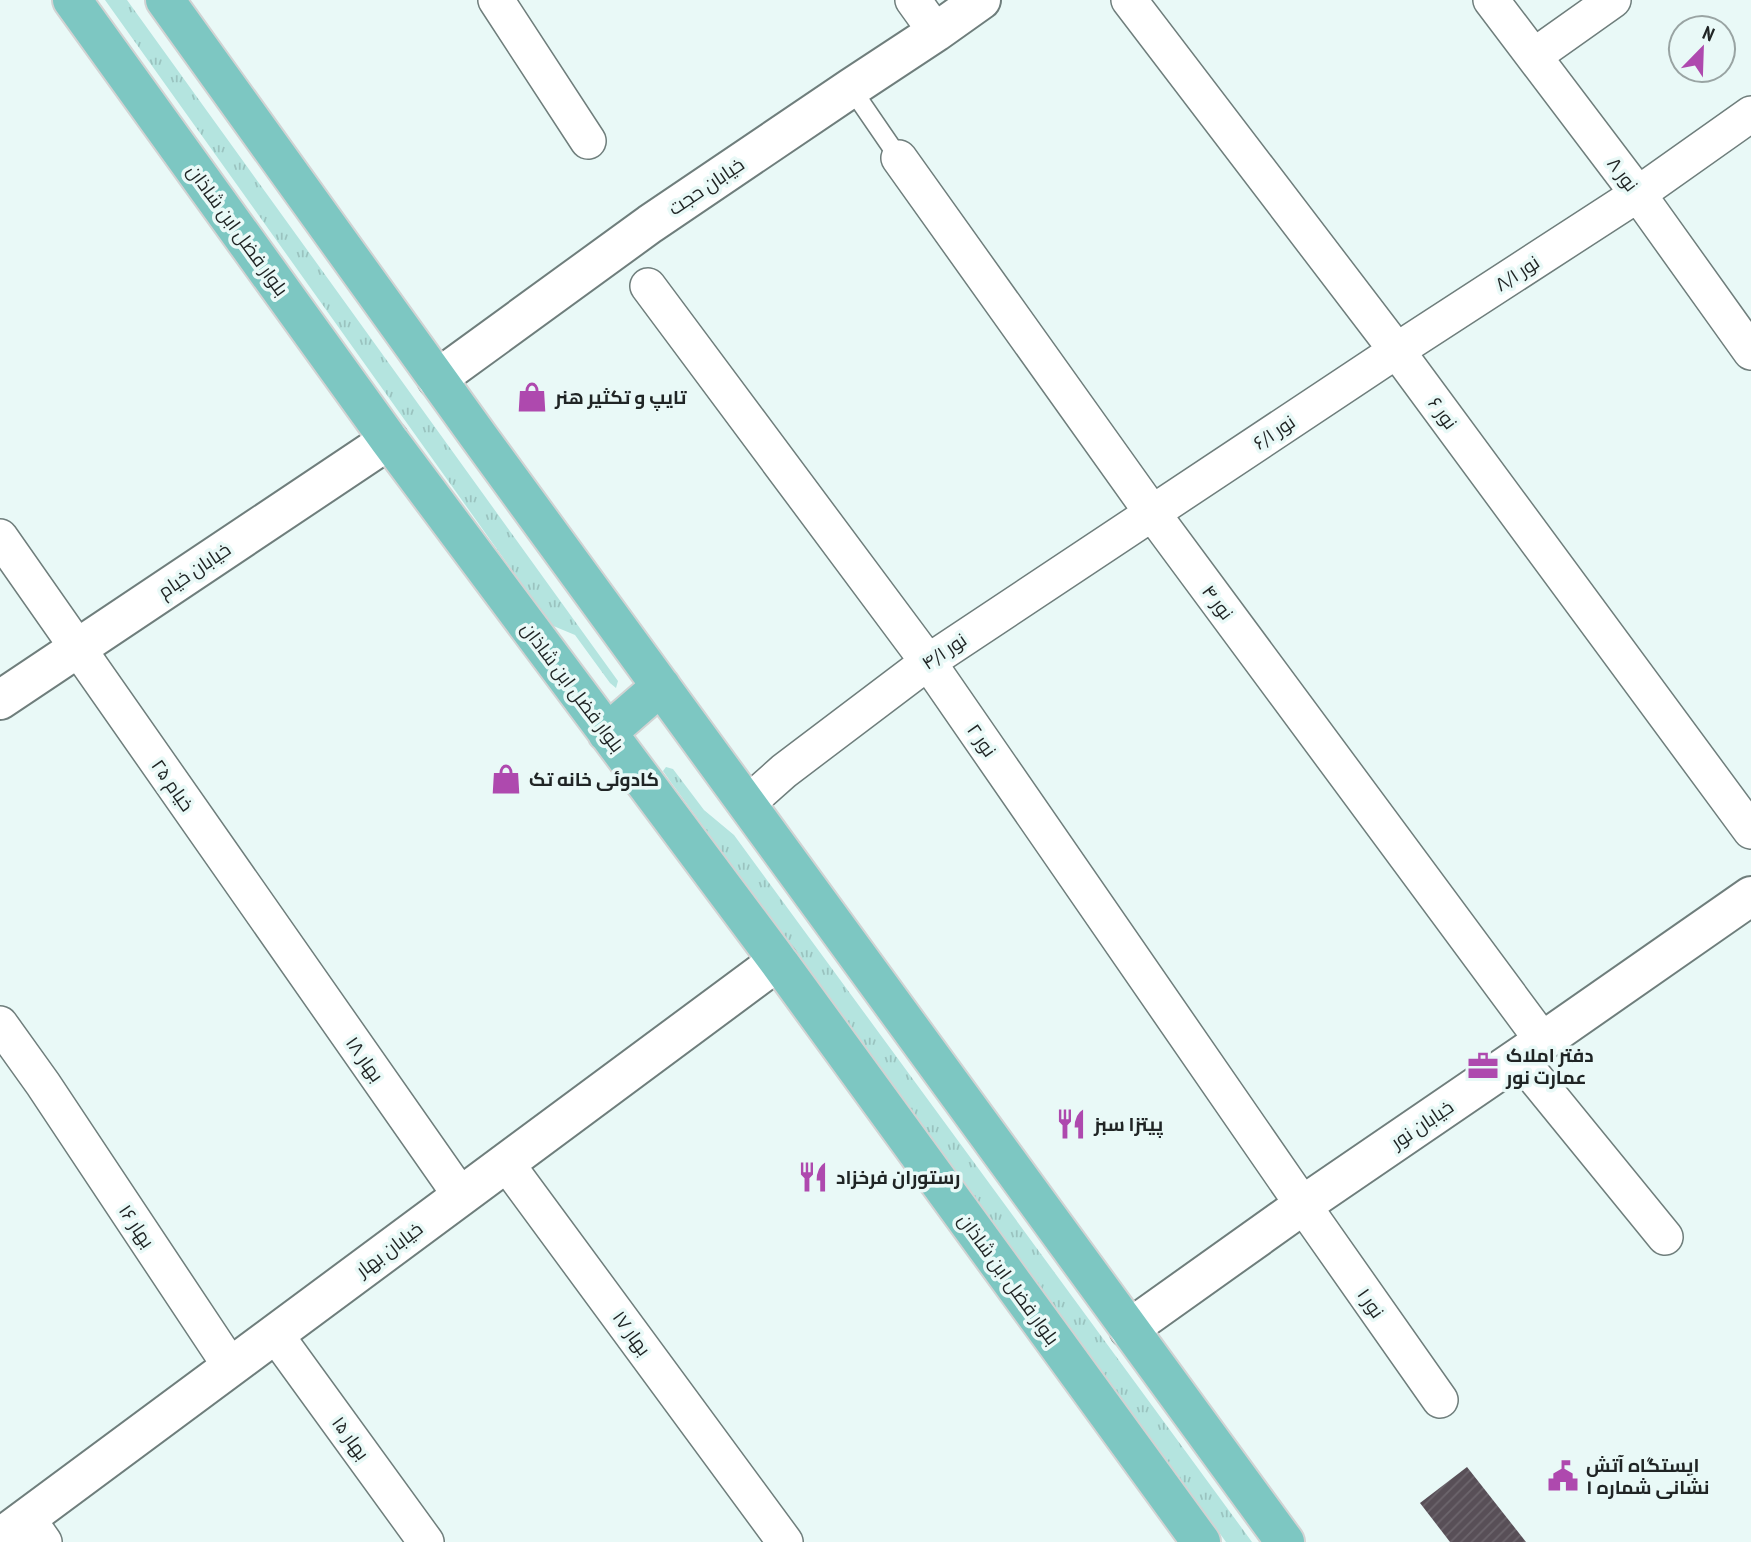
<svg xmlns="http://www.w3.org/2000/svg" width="1751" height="1542" viewBox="0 0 1751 1542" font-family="'PT Sans Narrow',Cairo,sans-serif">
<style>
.grass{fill:url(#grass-tufts)}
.building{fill:url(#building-hatch)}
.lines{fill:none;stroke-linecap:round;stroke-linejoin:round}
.lane-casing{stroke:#6f7e7c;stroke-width:21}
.street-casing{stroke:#6f7e7c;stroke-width:38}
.secondary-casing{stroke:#6f7e7c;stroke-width:42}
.primary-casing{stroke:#d2d3d3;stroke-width:42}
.lane{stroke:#fff;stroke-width:18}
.street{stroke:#fff;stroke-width:35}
.secondary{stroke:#fff;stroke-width:38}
.primary{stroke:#7dc7c2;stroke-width:38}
.labels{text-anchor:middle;stroke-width:7;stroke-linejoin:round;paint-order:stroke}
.street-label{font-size:19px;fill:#202525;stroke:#e9f9f7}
.poi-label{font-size:19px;font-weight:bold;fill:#202525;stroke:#e9f9f7;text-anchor:start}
</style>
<defs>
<pattern id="grass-tufts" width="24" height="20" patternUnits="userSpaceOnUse" patternTransform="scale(1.75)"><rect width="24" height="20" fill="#b4e4df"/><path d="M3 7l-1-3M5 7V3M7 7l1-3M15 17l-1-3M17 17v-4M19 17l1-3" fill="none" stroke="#9ac3bf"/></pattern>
<pattern id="building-hatch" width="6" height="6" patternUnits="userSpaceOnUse" patternTransform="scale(1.75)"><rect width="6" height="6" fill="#584f57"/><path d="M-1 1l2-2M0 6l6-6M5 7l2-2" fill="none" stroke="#6c656c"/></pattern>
</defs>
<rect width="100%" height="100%" fill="#e9f9f7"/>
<!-- grass -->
<path class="grass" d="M105,0H127L618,681L616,688L610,683L575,635L551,625Z
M666,767L673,769L704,810L734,835L1252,1542H1226L670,781L663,771Z"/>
<!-- building -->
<path class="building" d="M1467,1467L1526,1542H1450L1420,1503Z"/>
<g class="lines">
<!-- lane casing -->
<g class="lane-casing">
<path id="lane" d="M851,88L899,158"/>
</g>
<!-- street casing -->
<g class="street-casing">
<path id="street" d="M496,0L588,141
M913,0L936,32
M1129,0L1397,351L1751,831
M1491,0L1638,194L1751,352
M1534,56L1613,0
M899,158L1153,514L1543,1041
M648,286L928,662L1303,1205L1440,1400
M0,537L461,1196
M747,804L784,771L928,662L1393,353L1638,194L1751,114
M0,1024L43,1084L231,1367
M1519,1058L1665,1237
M506,1163L785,1542
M275,1334L426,1542
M27,1518L44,1542"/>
</g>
<!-- secondary casing -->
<g class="secondary-casing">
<path id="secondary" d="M437,379L650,224L851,88L936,32L981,0
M0,700L389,440
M1129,1329L1303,1205L1543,1041L1751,896
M0,1538L778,961"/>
</g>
<!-- primary casing -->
<g class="primary-casing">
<path id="primary" d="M72,0L389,440L778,961L1201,1542
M165,0L479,437L1285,1542
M607,733L661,686"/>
</g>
<!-- lane -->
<use href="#lane" class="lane"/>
<!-- street -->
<use href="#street" class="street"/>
<!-- secondary -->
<use href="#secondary" class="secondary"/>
<!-- primary -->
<use href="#primary" class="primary"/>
</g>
<!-- icons -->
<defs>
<g id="shop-bare" transform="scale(2.415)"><path d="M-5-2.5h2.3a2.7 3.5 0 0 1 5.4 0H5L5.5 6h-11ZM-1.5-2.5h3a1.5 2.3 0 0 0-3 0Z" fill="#ae49ae" stroke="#e9f9f7" stroke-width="2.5" paint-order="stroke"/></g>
<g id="office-bare" transform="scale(2.415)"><path d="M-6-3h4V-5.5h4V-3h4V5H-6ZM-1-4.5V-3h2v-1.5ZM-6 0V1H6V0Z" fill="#ae49ae" stroke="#e9f9f7" stroke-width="2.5" paint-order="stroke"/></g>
<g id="restaurant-bare" transform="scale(2.415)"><path d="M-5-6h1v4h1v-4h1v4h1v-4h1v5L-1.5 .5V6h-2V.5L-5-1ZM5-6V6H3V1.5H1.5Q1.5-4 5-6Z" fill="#ae49ae" stroke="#e9f9f7" stroke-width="2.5" paint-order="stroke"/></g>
<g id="civic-bare" transform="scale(2.415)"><path d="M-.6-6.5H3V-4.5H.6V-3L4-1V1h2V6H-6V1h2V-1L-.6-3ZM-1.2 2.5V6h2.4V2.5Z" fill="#ae49ae" stroke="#e9f9f7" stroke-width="2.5" paint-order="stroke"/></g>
</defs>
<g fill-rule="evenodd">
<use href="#shop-bare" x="532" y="397"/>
<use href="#shop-bare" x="506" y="779"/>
<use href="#office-bare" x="1483" y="1066"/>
<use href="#restaurant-bare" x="1071" y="1124"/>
<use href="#restaurant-bare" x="813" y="1177"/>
<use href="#civic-bare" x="1563" y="1476"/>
</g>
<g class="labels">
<!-- street labels -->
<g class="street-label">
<text transform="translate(1623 174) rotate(53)" y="7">نور ۸</text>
<text transform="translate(706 186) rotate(-34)" y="7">خیابان حجت</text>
<text transform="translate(238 230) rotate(54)" y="7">بلوار فضل ابن شاذان</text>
<text transform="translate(1517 273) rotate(-33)" y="7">نور ۸/۱</text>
<text transform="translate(1443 413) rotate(54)" y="7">نور ۶</text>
<text transform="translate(1274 432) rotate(-34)" y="7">نور ۶/۱</text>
<text transform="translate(194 570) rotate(-34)" y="7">خیابان خیام</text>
<text transform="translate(1218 602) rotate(53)" y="7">نور ۴</text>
<text transform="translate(944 651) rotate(-34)" y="7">نور ۴/۱</text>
<text transform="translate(573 687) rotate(53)" y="7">بلوار فضل ابن شاذان</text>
<text transform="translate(982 740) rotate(55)" y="7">نور ۲</text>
<text transform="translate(173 785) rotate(55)" y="7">خیام ۲۵</text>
<text transform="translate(365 1059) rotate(55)" y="7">بهار ۱۸</text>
<text transform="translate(1422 1124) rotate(-34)" y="7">خیابان نور</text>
<text transform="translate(137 1226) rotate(56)" y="7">بهار ۱۶</text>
<text transform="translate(389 1249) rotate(-37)" y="7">خیابان بهار</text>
<text transform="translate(1009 1279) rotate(54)" y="7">بلوار فضل ابن شاذان</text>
<text transform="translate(1371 1303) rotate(55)" y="7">نور ۱</text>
<text transform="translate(632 1333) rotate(54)" y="7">بهار ۱۷</text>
<text transform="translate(351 1438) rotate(54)" y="7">بهار ۱۵</text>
</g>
<!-- poi labels -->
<g class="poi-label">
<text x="555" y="404">تایپ و تکثیر هنر</text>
<text x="529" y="786">کادوئی خانه تک</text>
<text x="1506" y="1062">دفتر املاک<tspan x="1506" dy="22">عمارت نور</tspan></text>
<text x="1094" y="1131">پیتزا سبز</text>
<text x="836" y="1184">رستوران فرخزاد</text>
<text x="1586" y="1472">ایستگاه آتش<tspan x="1586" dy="22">نشانی شماره ۱</tspan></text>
</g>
</g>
<!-- north arrow -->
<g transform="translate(1702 49) rotate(23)"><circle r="33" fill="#e9f9f7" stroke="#99a4a3" stroke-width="2"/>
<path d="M0-5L12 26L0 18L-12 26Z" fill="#ae49ae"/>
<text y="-10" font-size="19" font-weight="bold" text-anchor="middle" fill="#202525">N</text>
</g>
</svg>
